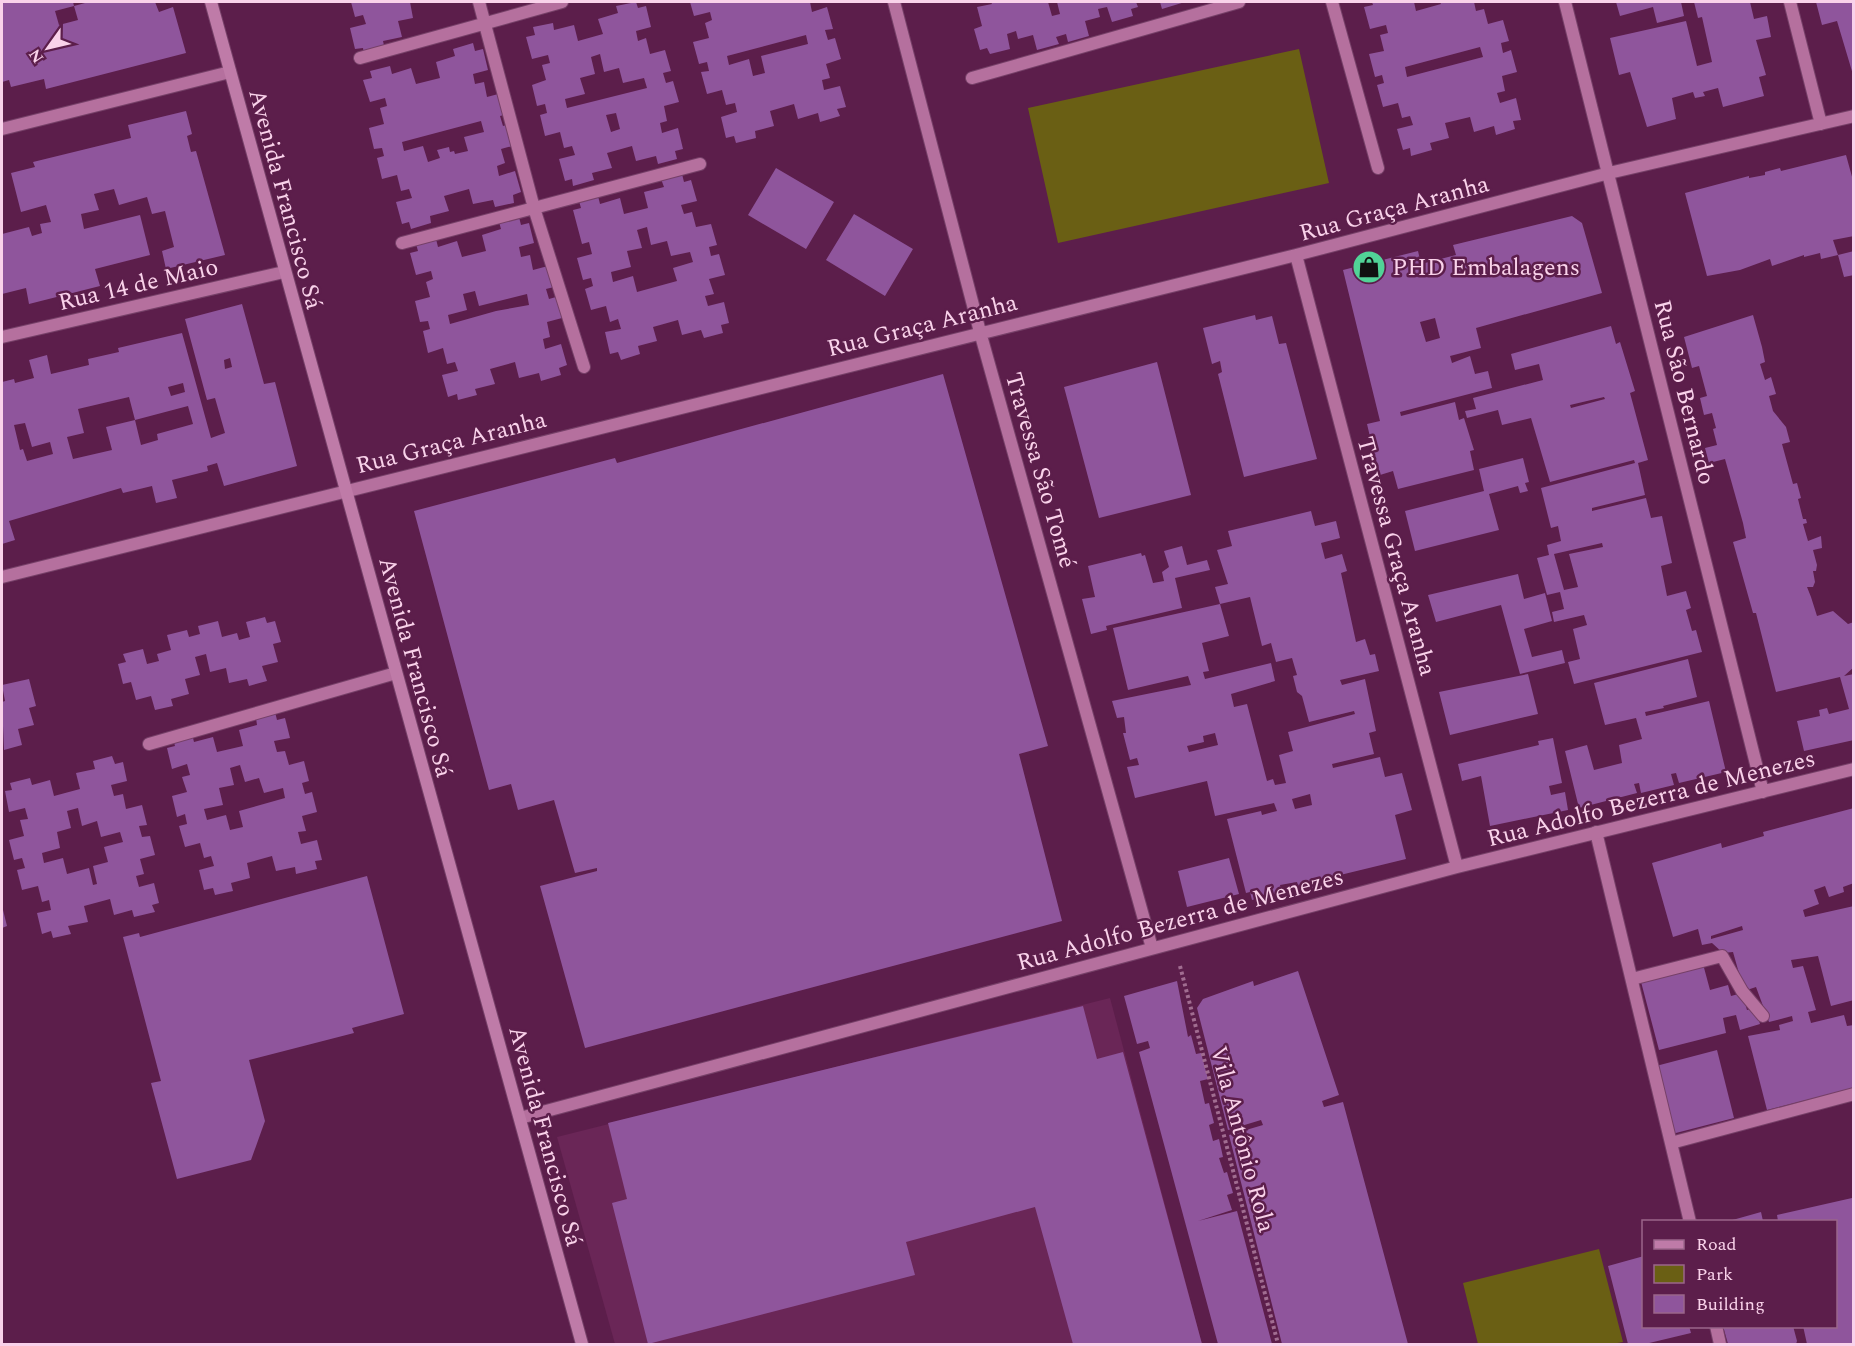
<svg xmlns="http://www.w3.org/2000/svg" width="1855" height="1346" viewBox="0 0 1855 1346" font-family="Spectral,serif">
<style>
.built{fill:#6a2657}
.green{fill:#6a5f14}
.building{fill:#8f559c;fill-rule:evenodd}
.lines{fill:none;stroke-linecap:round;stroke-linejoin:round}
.service-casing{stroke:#764068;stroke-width:14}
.pedestrian-casing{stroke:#764068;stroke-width:14}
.minor-casing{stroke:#764068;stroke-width:14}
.secondary-casing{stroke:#764068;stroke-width:14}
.path{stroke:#a16d91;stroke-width:4;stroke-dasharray:3 3;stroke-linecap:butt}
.service{stroke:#b5709e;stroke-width:12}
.pedestrian{stroke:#b5709e;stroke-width:12}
.minor{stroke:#b5709e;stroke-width:12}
.secondary{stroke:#bf7ba8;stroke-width:12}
.labels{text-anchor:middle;stroke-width:5;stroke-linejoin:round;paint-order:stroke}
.street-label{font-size:24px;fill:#f9d2ea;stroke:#5c1e4b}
.poi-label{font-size:24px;fill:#f9d2ea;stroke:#5c1e4b;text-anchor:start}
</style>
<rect width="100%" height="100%" fill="#5c1e4b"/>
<!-- built -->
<path class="built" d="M1110,998L1202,1344H615L557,1137Z"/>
<!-- green -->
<path class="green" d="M1299,49L1329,183L1058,243L1028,108Z
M1599,1249L1623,1342L1612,1344H1478L1463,1283Z"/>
<!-- building -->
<path class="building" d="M2,2H73L74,6L55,11L59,25L78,20L74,6L85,3L155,2L159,12L173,7L186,53L46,89L44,79L11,87L9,80L2,82Z
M351,2H410L413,18L398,21L402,37L383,41L385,50L364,55L363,48L355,49L350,28L366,24L363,15L355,17Z
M636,2L638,8L646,6L651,27L636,31L638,41L646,38L650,54L665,50L671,71L663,73L666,83L673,81L679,102L664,106L667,121L660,123L662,133L678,128L683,149L675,151L677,159L658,164L656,156L636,161L632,146L607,153L612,168L592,173L594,180L573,186L572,179L565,181L559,159L575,155L572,146L564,148L560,132L545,136L540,115L547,113L545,104L537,106L532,85L546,80L542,65L550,63L548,55L532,59L526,37L535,35L533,27L553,23L554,30L574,25L578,41L603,34L598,19L618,13L616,6ZM600,54L604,72L619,68L623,83L644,78L647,88L567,108L565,99L585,94L580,78L595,74L591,57ZM616,113L620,129L611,132L606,115Z
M690,2H810L812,12L827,7L833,29L825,30L828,40L835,38L841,59L826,64L830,78L822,80L824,90L840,86L846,107L837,109L840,116L820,122L818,113L798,119L794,104L770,111L774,126L755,131L756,138L736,143L734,136L726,138L721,117L737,112L735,103L726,105L722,90L707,94L701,72L709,71L707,62L699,64L693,42L709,38L705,23L712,20L710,12L694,16ZM806,35L808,44L761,56L765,73L753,76L749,59L729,65L727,56Z
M991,2H1048L1052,16L1060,14L1057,2H1136L1138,7L1131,9L1133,16L1112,22L1107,7L1098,9L1100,17L1085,21L1089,36L1068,42L1066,34L1056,37L1059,44L1037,50L1033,35L1018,39L1016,31L1007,34L1010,49L990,54L987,48L980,50L974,29L982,26L977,7L992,4Z
M1160,2H1185L1162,9Z
M1372,2H1414L1416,11L1441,4L1440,2H1474L1476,11L1484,9L1488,24L1503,20L1509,41L1501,43L1503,53L1511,50L1517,72L1502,76L1505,91L1497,93L1500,103L1516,98L1521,120L1513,121L1515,129L1496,135L1494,126L1474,132L1470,117L1445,123L1449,138L1430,143L1432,150L1411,156L1410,148L1403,150L1397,129L1413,125L1410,116L1402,118L1398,103L1383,107L1377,85L1384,83L1382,75L1375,77L1369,54L1384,51L1380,35L1388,33L1386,25L1370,29L1364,7L1373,5ZM1480,47L1483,57L1407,77L1405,67Z
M1616,2H1681L1684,16L1657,23L1653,7L1620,16Z
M1694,2H1750L1754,19L1767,16L1771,37L1756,40L1766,75L1759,77L1764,96L1723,107L1718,88L1703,92L1705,96L1695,98L1693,92L1672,98L1676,119L1647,127L1630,72L1619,75L1610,38L1686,21L1697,66L1712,62L1702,17L1698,18Z
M1816,2H1854V78L1837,21L1822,25Z
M473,43L475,51L483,49L488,70L473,74L475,84L484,82L487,97L502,93L508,114L500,116L503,126L510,124L516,145L501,149L505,163L497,166L499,176L515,171L521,192L513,195L514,203L495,207L493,200L473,204L469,189L444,196L449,211L430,216L431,223L411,229L409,222L402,224L396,202L412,198L409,189L401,191L397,175L382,179L377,158L384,156L382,148L374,149L369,128L384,124L380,108L387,106L385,98L370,102L363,80L372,78L370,71L390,66L392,74L411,68L416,84L440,78L436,62L455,56L453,49ZM481,121L484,132L464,137L468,151L455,154L454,151L450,152L449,147L437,150L440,158L428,162L423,146L404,151L402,142Z
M186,111L192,134L187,136L191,152L196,151L225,255L166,269L162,251L174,247L165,211L152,214L147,197L119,205L114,189L94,194L99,210L81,214L84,229L140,215L150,255L95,269L100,286L29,304L26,288L2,294V234L29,227L32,236L42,233L40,224L51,222L46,205L21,212L11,173L35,167L33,162L131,138L128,125Z
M1846,155L1854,184V236L1833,240L1838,255L1821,259L1820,253L1804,257V255L1772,266L1770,259L1740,270L1707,276L1685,193L1749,176V178L1765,175V172L1780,168L1781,171Z
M776,168L834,202L806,249L748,215Z
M682,174L684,182L691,180L697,201L681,205L684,214L692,212L696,227L711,224L717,245L709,247L711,256L719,254L725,275L709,279L714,294L705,296L708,306L724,302L729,323L721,325L723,333L704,338L701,330L682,335L678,320L653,327L657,341L638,346L640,354L621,360L618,352L610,354L605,332L621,329L618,319L610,322L606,306L591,310L585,289L593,286L591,278L583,280L577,258L592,254L589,242L582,244L573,210L581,208L579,201L598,196L600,204L620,198L624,214L648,208L644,192L664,187L661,179ZM647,227L651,245L667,241L671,256L690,252L693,262L673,268L677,281L637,292L633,276L613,282L611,272L631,267L627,251L642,248L637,230Z
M854,214L913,249L885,296L826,260Z
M1572,216L1582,223L1602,293L1476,328L1481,348L1450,356L1452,363L1470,356L1475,374L1488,371L1492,388L1400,412L1401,416L1455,402L1459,420L1464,418L1474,450L1470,451L1474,470L1398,489L1393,471L1380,475L1371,441L1367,424L1380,421L1343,270L1418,251L1421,264L1456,255L1453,245ZM1435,318L1440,338L1426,342L1420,322Z
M519,217L521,225L529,223L534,243L519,247L521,257L530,255L533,270L548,266L554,287L546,289L549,299L556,297L562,318L547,322L550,337L543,339L545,349L561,344L567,365L559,368L561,375L541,381L539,373L519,378L515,362L490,369L495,384L475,389L477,395L458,400L457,394L448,397L442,375L458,371L455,362L447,364L443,348L428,353L423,331L430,329L428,321L420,322L415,301L430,297L426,282L433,279L431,271L416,275L410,253L418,251L416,244L436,239L438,247L457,241L462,257L486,251L482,235L501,229L499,222ZM475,291L479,306L527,294L529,305L496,311L450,324L448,315L467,310L463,294Z
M1854,251V275L1844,277L1838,255Z
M242,304L264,384L275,382L297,466L224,486L217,463L207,466L208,471L172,480L177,498L156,503L152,486L123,493L121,488L9,521L15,540L2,544V382L14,379L15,383L34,378L29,360L47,355L51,374L89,365L88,359L119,352L118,348L182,333L211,438L225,433L215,398L207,400L185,319ZM230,358L232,367L225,369L224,360ZM183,383L185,392L171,396L168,387ZM129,397L135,420L188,406L193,424L157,434L158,440L141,445L135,420L106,427L112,450L73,459L67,437L84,433L78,409ZM25,423L32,447L50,442L53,454L27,461L23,449L20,450L14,425Z
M1255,315L1256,320L1272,316L1279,344L1286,343L1317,459L1244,477L1218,374L1222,372L1220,361L1212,364L1203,328Z
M1753,315L1762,347L1765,362L1760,364L1765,380L1771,377L1776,394L1769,396L1773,411L1786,427L1790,442L1782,444L1793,484L1797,483L1801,498L1798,499L1803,519H1806L1807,523L1803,524L1808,541L1821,536L1822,548L1813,550L1817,565L1816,571H1813L1815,582L1813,587H1807L1811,597L1817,616L1833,611L1848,624L1854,622V667L1844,676L1854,674V740L1804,751L1797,721L1820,716L1819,710L1827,708L1829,714L1849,709L1840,677L1776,692L1756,613H1753L1733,542L1746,538L1743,523L1725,459L1709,463L1705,448L1717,445L1713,429L1716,428L1712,413L1704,415L1700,398L1707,396L1699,366L1692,368L1684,337Z
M1611,326L1616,344L1620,342L1635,391L1630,393L1648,460L1638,463L1645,495L1592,508V511L1646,498L1651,518L1662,516L1672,563L1661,566L1667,596L1686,591L1691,608L1686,610L1692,631L1696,630L1702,652L1574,684L1568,662L1580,659L1573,629L1587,625L1584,615L1554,622L1552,612L1564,609L1560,592L1547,595L1537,558L1549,555L1547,545L1561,541L1558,526L1551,528L1541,488L1635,463L1634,460L1550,482L1531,418L1502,425L1498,410L1467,418L1465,411L1476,409L1473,398L1543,380L1539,364L1515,370L1511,354ZM1604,397L1605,399L1571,408L1570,405ZM1602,543L1603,547L1569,554L1578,587L1564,590L1554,554Z
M1157,362L1191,495L1099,518L1064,387Z
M943,374L1048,746L1019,754L1062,921L585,1048L540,886L597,871V868L575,873L554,800L518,810L511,784L489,790L414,511L615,458L617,463Z
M1523,458L1529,482L1525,483L1528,491L1520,493L1518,486L1489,494L1499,530L1415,551L1405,511L1484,491L1479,469Z
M1311,511L1315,526L1336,521L1340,538L1321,543L1325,559L1342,554L1347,571L1341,573L1356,642L1365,639L1370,655L1375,654L1379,671L1340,680L1342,685L1365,679L1376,731L1369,733L1374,754L1332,764L1333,768L1380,757L1385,777L1402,773L1412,810L1395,815L1406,859L1332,877L1334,885L1316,889L1300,892L1297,882L1280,885L1282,892L1252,900L1250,892L1246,893L1227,819L1261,811L1262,815L1277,811L1274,803L1215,816L1207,781L1135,798L1127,767L1139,765L1137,758L1130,760L1123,733H1126L1124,717L1117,718L1112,701L1191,685L1188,676L1128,690L1113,628L1220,604L1229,636L1202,643L1209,671L1203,672L1205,679L1271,663L1275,681L1231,694L1234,707L1247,704L1267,781L1273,779L1275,785L1286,783L1279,755L1293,751L1288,732L1355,714L1354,711L1309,722L1302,696L1297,692L1293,676L1297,675L1292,658L1276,662L1271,643L1262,646L1250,597L1220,604L1215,587L1228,584L1217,550L1232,546L1228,531ZM1215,733L1218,745L1189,752L1187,746L1204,742L1203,736ZM1310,794L1312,805L1295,809L1292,799Z
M1182,546L1187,565L1207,560L1210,570L1175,578L1182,608L1106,626L1107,630L1091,634L1082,599L1095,597L1088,566L1141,553L1142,556L1145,555L1153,583L1164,581L1162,572L1169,567L1164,551Z
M1518,574L1524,599L1545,593L1552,621L1524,629L1532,657L1562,650L1565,663L1520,674L1501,605L1436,622L1428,595Z
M265,617L267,623L275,621L281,642L273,644L278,662L262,666L267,681L249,686L247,679L229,683L226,668L210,672L206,654L195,657L200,675L185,679L189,694L171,699L173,706L155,710L151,696L136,700L131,682L123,684L118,664L126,662L123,654L143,649L147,664L159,661L157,654L171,650L167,635L187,630L189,637L200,634L198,626L218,621L222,637L237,633L239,640L250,637L246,622Z
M1688,659L1697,697L1663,706L1664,708L1645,712L1646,716L1709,701L1726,772L1679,783L1676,773L1671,774L1674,785L1641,793L1639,783L1634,784L1637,793L1579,808L1565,751L1587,745L1594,770L1622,763L1619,745L1642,739L1636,718L1605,725L1594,683Z
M1528,674L1538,714L1450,735L1439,692Z
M29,679L36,706L29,708L34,725L18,729L22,745L4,750L2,702L5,701L2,685Z
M275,712L277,720L285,718L290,738L274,741L277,752L285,751L289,765L304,761L309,781L302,783L305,794L312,792L317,812L302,816L306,831L298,832L301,844L317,840L322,860L315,861L317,869L296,874L295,867L276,871L272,856L247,863L250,878L231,883L233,891L215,895L213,888L204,890L199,870L214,866L211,856L204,858L200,843L185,847L179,826L187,824L185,814L177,817L172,796L187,792L182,777L190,775L187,764L172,769L167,748L175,746L173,739L192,734L194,742L213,737L217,752L243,746L239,730L257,725L256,718ZM240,765L245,782L259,778L264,793L283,788L285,798L239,811L243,827L230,830L226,815L207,820L204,809L223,805L219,788L234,785L230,768Z
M1553,738L1562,783L1549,786L1551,795L1565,792L1568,810L1490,826L1481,776L1462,781L1458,764L1539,745L1538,741Z
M112,756L115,764L123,762L127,781L111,785L114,796L123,794L126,809L142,805L147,825L139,826L142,837L150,836L155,855L140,859L144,874L136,876L139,887L154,883L159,903L152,905L155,912L134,917L132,910L114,915L110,899L84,906L88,922L68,926L71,934L53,938L51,931L42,934L37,913L51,910L49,900L42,902L38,886L22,890L17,870L25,868L22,858L14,860L9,840L24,836L20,820L28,819L25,808L9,812L5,791L12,790L10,783L30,778L32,785L50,780L54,796L80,789L76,773L95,769L93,761ZM78,808L82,826L97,821L101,837L120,832L123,842L104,847L108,862L93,866L97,884L93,885L89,868L67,874L63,858L44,863L42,853L60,848L57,832L71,828L67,811Z
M1854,808V883L1843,887L1844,892L1829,897L1825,886L1814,890L1819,904L1803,910L1805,917L1854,906V1000L1831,1006L1818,956L1791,960L1793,968L1803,966L1816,1010L1808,1012L1811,1023L1844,1015L1847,1026L1854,1025V1088L1767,1110L1748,1036L1780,1030L1779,1025L1793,1021L1792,1016L1769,1022L1756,987L1744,991L1733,952L1723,953L1712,943L1702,945L1698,929L1673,937L1652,863L1721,843L1722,848L1764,836L1763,832ZM1742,926L1743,930L1711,939V936Z
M1229,858L1239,894L1187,907L1178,871Z
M367,876L404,1014L352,1028L354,1033L249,1060L265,1121L251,1160L177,1179L151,1083L161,1081L123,937L139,933L140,937Z
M2,906L7,926L2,928Z
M1703,964L1710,990L1728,985L1731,996L1742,993L1747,1010L1755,1008L1760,1024L1740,1030L1736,1015L1723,1018L1726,1033L1659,1050L1640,978Z
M1298,971L1339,1095L1322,1101L1324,1107L1343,1102L1408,1344H1282L1229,1135L1263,1125L1261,1120L1228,1130L1197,1008L1203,999L1253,981L1254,986Z
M1177,981L1188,1037L1191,1035L1196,1054L1201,1053L1208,1079L1200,1081L1205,1104L1209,1103L1214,1123L1209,1125L1213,1141L1219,1139L1223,1157L1219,1158L1224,1173L1227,1172L1233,1193L1227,1195L1232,1210L1198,1221L1237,1211L1272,1344H1218L1139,1052L1150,1048L1148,1041L1137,1044L1124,996Z
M1083,1006L1097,1059L1123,1052L1202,1344H1073L1035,1207L906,1242L915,1275L648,1344L612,1203L627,1199L608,1123Z
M1717,1050L1734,1118L1672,1134L1656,1066Z
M1852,1198L1854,1344H1807L1803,1326H1836V1221H1778L1777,1215Z
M1761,1212L1763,1221H1729Z
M1644,1256V1326H1689L1691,1333L1645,1344H1628L1608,1266Z
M1723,1326H1793L1797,1341L1796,1344H1728Z"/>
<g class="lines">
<!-- service casing -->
<g class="service-casing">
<path id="service" d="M1596,832L1690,1222
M1632,979L1722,956L1742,991L1763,1016
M1671,1143L1854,1094
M1716,1326L1720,1344"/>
</g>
<!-- pedestrian casing -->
<g class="pedestrian-casing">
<path id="pedestrian" d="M479,2L534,208L584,367
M1332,2L1378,168
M360,58L562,2
M972,78L1239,2
M402,243L700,164"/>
</g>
<!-- minor casing -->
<g class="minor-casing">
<path id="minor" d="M894,2L980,332L1152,948
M1565,2L1763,792
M1790,2L1821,124
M2,129L230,72
M1296,255L1457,867
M2,337L284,272
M2,577L1296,255L1609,173L1854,116
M149,744L396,673
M520,1118L1457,867L1854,769"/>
</g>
<!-- secondary casing -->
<g class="secondary-casing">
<path id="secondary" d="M211,2L582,1344"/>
</g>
<!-- path -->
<path class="path" d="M1180,966L1278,1344"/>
<!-- service -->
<use href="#service" class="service"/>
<!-- pedestrian -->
<use href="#pedestrian" class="pedestrian"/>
<!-- minor -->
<use href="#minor" class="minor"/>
<!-- secondary -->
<use href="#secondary" class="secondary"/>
</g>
<!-- icons -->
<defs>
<g id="shop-disc" transform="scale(1.725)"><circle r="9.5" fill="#51d397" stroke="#5c1e4b"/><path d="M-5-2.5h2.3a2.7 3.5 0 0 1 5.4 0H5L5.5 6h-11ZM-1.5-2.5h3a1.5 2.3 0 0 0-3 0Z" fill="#111"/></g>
</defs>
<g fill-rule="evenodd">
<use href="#shop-disc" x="1369" y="267"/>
</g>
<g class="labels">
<!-- street labels -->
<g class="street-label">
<text transform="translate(286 199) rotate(75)" y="8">Avenida Francisco Sá</text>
<text transform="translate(1394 208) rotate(-15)" y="8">Rua Graça Aranha</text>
<text transform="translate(138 284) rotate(-13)" y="8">Rua 14 de Maio</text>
<text transform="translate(922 325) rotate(-14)" y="8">Rua Graça Aranha</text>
<text transform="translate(1685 392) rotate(76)" y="8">Rua São Bernardo</text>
<text transform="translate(451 442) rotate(-14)" y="8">Rua Graça Aranha</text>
<text transform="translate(1041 470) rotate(74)" y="8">Travessa São Tomé</text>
<text transform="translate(1397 556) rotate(75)" y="8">Travessa Graça Aranha</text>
<text transform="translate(416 667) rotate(75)" y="8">Avenida Francisco Sá</text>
<text transform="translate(1651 798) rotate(-14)" y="8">Rua Adolfo Bezerra de Menezes</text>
<text transform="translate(1180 919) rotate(-15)" y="8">Rua Adolfo Bezerra de Menezes</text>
<text transform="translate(546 1136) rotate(75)" y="8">Avenida Francisco Sá</text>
<text transform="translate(1243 1139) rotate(75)" y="8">Vila Antônio Rola</text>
</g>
<!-- poi labels -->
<g class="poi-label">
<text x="1392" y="275">PHD Embalagens</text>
</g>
</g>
<!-- border -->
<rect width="1855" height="1346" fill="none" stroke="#f9d2ea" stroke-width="6"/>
<!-- legend -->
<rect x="1642" y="1220" width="195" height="108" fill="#5c1e4b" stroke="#9b668b" stroke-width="1.5"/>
<rect x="1654" y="1240" width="30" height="9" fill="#bf7ba8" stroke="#9b668b" stroke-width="1.5"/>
<text x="1696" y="1250" font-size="18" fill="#f9d2ea">Road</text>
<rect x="1654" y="1265" width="30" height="18" fill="#6a5f14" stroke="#9b668b" stroke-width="1.5"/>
<text x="1696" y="1280" font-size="18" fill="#f9d2ea">Park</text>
<rect x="1654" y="1295" width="30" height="18" fill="#8f559c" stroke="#9b668b" stroke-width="1.5"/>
<text x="1696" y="1310" font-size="18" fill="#f9d2ea">Building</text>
<!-- north arrow -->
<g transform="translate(48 48) rotate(236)" stroke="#5c1e4b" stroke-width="4.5" paint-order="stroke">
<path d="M0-4.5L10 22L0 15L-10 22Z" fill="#f9d2ea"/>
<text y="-9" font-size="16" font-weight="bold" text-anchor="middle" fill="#f9d2ea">N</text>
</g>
</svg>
